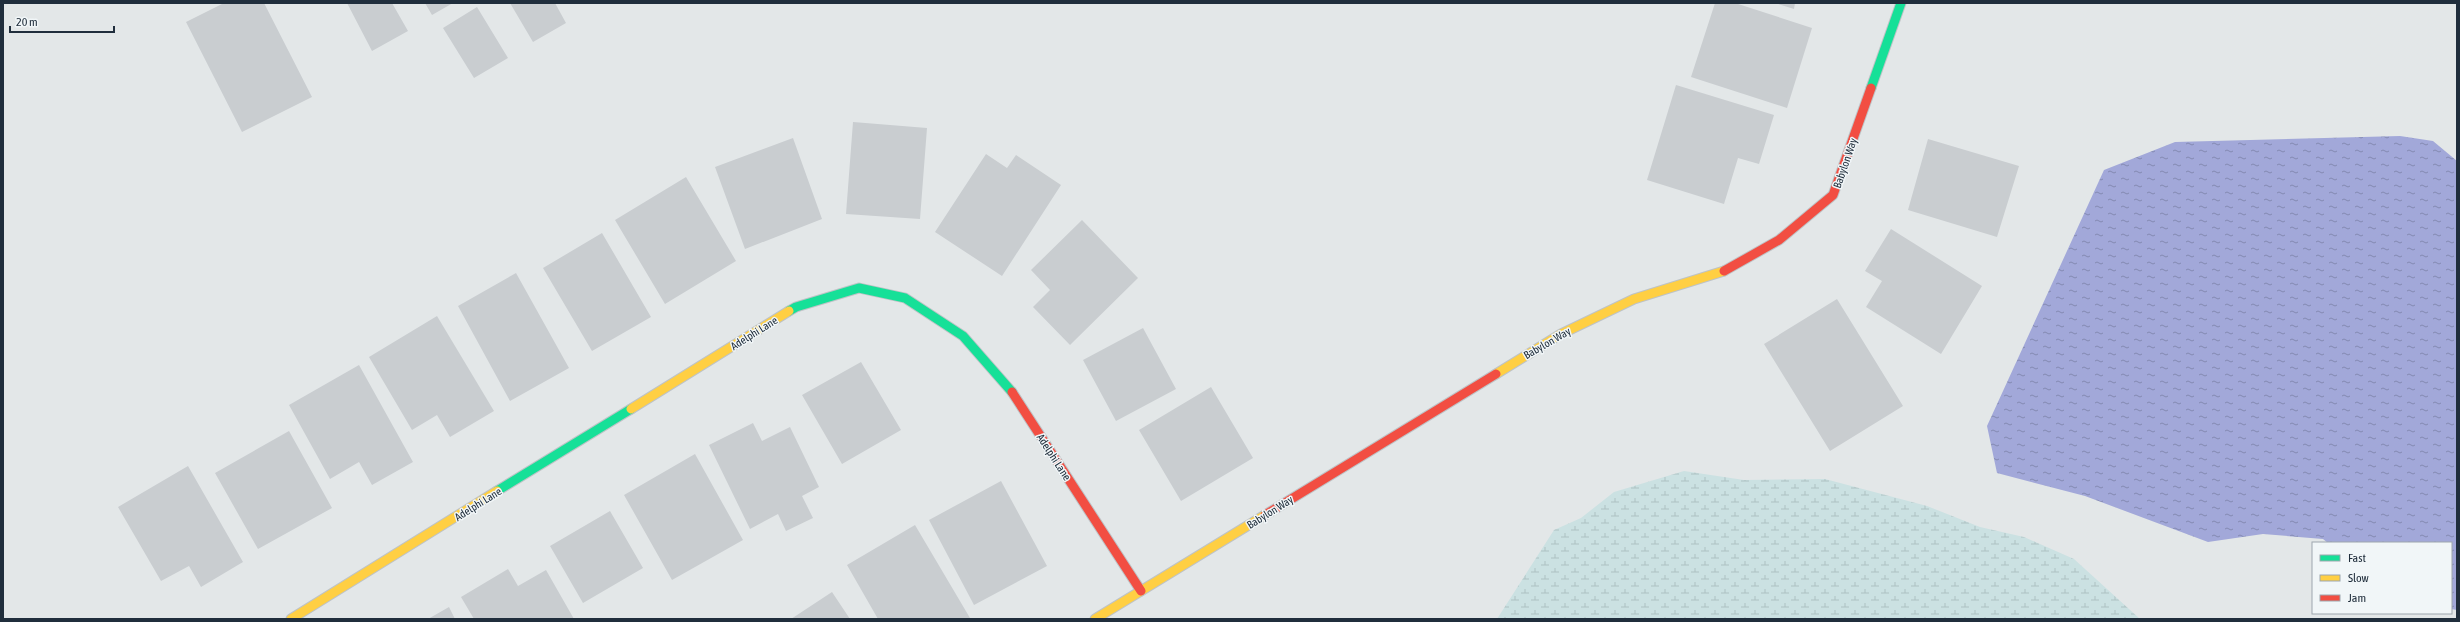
<svg xmlns="http://www.w3.org/2000/svg" width="2460" height="622" viewBox="0 0 2460 622" font-family="'Asap Condensed',sans-serif">
<style>
.wetland{fill:url(#wetland-marsh)}
.water{fill:url(#water-ripples)}
.building{fill:#c9cdd0}
.lines{fill:none;stroke-linecap:round;stroke-linejoin:round}
.fast-casing{stroke:#bec3c6;stroke-width:11}
.slow-casing{stroke:#bec3c6;stroke-width:11}
.jam-casing{stroke:#bec3c6;stroke-width:11}
.fast{stroke:#16e098;stroke-width:9}
.slow{stroke:#ffcf43;stroke-width:9}
.jam{stroke:#f24e42;stroke-width:9}
.labels{text-anchor:middle;stroke-width:3;stroke-linejoin:round;paint-order:stroke}
.street-label{font-size:11px;fill:#202e3c;stroke:#f1f6f8}
</style>
<defs>
<pattern id="wetland-marsh" width="20" height="14" patternUnits="userSpaceOnUse"><rect width="20" height="14" fill="#cbe1e2"/><path d="M1 5h8M5 5V1M11 12h8M15 12V8" fill="none" stroke="#aec1c3"/></pattern>
<pattern id="water-ripples" width="26" height="14" patternUnits="userSpaceOnUse"><rect width="26" height="14" fill="#a2a8d9"/><path d="M2 4q2-2 4 0t4 0M15 11q2-2 4 0t4 0" fill="none" stroke="#8489b1"/></pattern>
</defs>
<rect width="100%" height="100%" fill="#e3e7e8"/>
<!-- wetland -->
<path class="wetland" d="M1684,471L1744,480L1825,479L1927,506L1980,527L2024,537L2074,559L2140,619H1497L1554,530L1581,518L1614,492Z"/>
<!-- water -->
<path class="water" d="M2400,136L2433,141L2457,161V610L2451,609V543H2328L2323,539L2263,534L2208,542L2085,496L1997,473L1987,426L2104,170L2175,142Z"/>
<!-- building -->
<path class="building" d="M224,3H264L312,97L242,132L186,22Z
M347,3H392L408,31L372,51Z
M425,3H453L432,15Z
M510,3H555L566,23L533,42Z
M1715,3H1735L1812,28L1787,108L1691,77Z
M1775,3H1795L1794,9Z
M477,7L508,58L474,78L443,28Z
M1676,85L1774,115L1759,164L1738,158L1724,204L1647,180Z
M853,122L927,128L920,219L846,214Z
M793,138L822,219L745,249L715,167Z
M1928,139L2019,166L1997,237L1908,210Z
M986,154L1007,168L1016,155L1061,185L1002,276L935,232Z
M686,177L736,261L665,304L615,220Z
M1082,220L1138,278L1070,345L1033,307L1050,290L1031,270Z
M1891,229L1982,286L1941,354L1866,307L1882,281L1865,271Z
M602,233L651,317L592,351L543,268Z
M516,273L569,368L510,401L458,306Z
M1837,299L1903,406L1830,451L1764,344Z
M437,316L494,411L450,437L437,415L412,430L369,357Z
M1143,328L1176,389L1116,421L1083,360Z
M861,362L901,430L842,464L802,395Z
M359,365L413,462L372,485L359,462L330,479L289,405Z
M1211,387L1253,458L1181,501L1139,430Z
M753,423L762,441L790,427L819,487L802,496L813,518L786,531L778,514L750,529L709,445Z
M289,431L332,508L258,549L215,473Z
M695,454L743,540L672,580L624,495Z
M188,466L243,562L201,587L189,566L161,581L118,507Z
M1001,481L1047,566L974,605L929,520Z
M610,511L643,568L583,603L550,546Z
M915,525L970,618L968,619H878L847,565Z
M508,569L518,586L546,570L574,619H474L461,597Z
M832,592L850,619H791Z
M449,607L455,619H428Z"/>
<g class="lines">
<!-- fast casing -->
<g class="fast-casing">
<path id="fast" d="M1871,88L1901,3
M789,311L796,307L859,288L905,298L963,336L1012,392
M497,491L631,409"/>
</g>
<!-- slow casing -->
<g class="slow-casing">
<path id="slow" d="M1496,374L1561,334L1634,299L1724,271
M631,409L789,311
M291,619L497,491
M1095,619L1265,515"/>
</g>
<!-- jam casing -->
<g class="jam-casing">
<path id="jam" d="M1724,271L1779,240L1833,195L1871,88
M1012,392L1141,591
M1265,515L1496,374"/>
</g>
<!-- fast -->
<use href="#fast" class="fast"/>
<!-- slow -->
<use href="#slow" class="slow"/>
<!-- jam -->
<use href="#jam" class="jam"/>
</g>
<g class="labels">
<!-- street labels -->
<g class="street-label">
<text transform="translate(1845 163) rotate(-71)" y="4">Babylon Way</text>
<text transform="translate(754 333) rotate(-32)" y="4">Adelphi Lane</text>
<text transform="translate(1547 343) rotate(-30)" y="4">Babylon Way</text>
<text transform="translate(1054 457) rotate(57)" y="4">Adelphi Lane</text>
<text transform="translate(478 504) rotate(-32)" y="4">Adelphi Lane</text>
<text transform="translate(1270 512) rotate(-32)" y="4">Babylon Way</text>
</g>
</g>
<!-- border -->
<rect width="2460" height="622" fill="none" stroke="#202e3c" stroke-width="8"/>
<!-- legend -->
<rect x="2312" y="542" width="140" height="72" fill="#f1f6f8" stroke="#9da6ad"/>
<rect x="2320" y="555" width="20" height="6" fill="#16e098" stroke="#9da6ad"/>
<text x="2348" y="562" font-size="12" fill="#202e3c">Fast</text>
<rect x="2320" y="575" width="20" height="6" fill="#ffcf43" stroke="#9da6ad"/>
<text x="2348" y="582" font-size="12" fill="#202e3c">Slow</text>
<rect x="2320" y="595" width="20" height="6" fill="#f24e42" stroke="#9da6ad"/>
<text x="2348" y="602" font-size="12" fill="#202e3c">Jam</text>
<!-- scale -->
<path d="M10 26v6h104v-6" fill="none" stroke="#202e3c" stroke-width="2"/>
<text x="16" y="26" font-size="12" fill="#202e3c" stroke="#f1f6f8" stroke-width="3" paint-order="stroke">20 m</text>
</svg>
